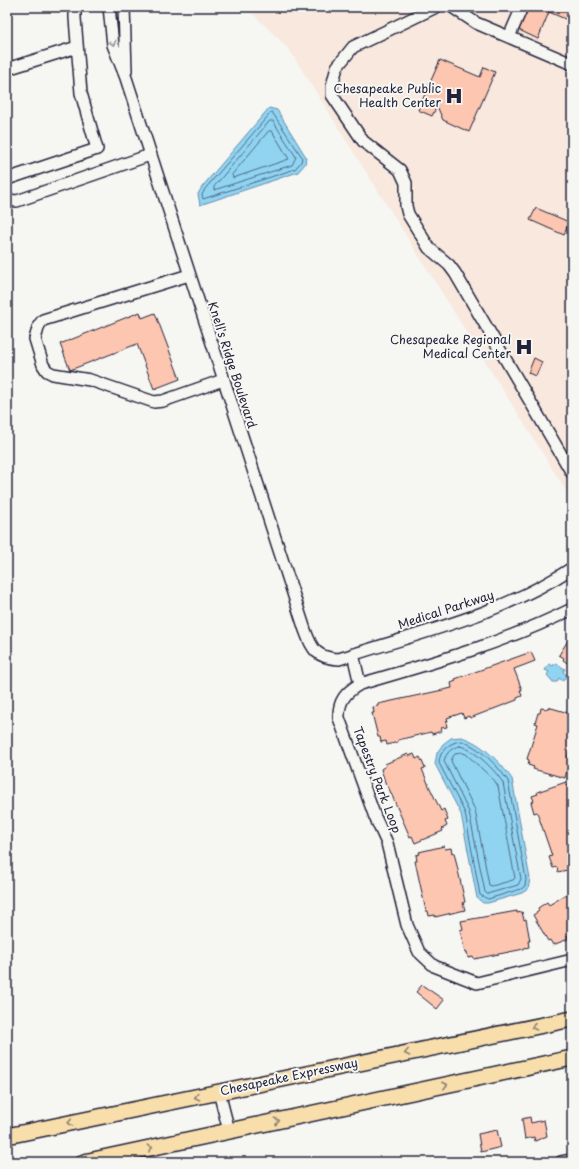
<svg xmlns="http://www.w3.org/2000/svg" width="579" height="1169" viewBox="0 0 579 1169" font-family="'Playpen Sans',sans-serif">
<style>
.built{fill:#f8e8de}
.water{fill:#90d4f2;stroke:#648da9}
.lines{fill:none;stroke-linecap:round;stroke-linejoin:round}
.shore{stroke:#4e6984;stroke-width:1}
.building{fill:#fdc6b0;stroke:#22223b}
.minor-casing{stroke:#22223b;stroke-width:14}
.highway-casing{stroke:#22223b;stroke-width:18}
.minor{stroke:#f6f6f2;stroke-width:11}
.highway{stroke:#f8deab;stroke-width:15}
.oneway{stroke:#9797a0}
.oneway2{stroke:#8d8073}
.labels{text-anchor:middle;stroke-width:4;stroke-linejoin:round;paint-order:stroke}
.poi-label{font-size:12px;fill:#22223b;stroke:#f6f6f2;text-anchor:end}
.street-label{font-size:12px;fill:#22223b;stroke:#f6f6f2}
</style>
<rect width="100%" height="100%" fill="#f6f6f2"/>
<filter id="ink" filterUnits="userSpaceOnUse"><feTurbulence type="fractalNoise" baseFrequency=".025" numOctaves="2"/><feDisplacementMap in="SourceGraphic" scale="8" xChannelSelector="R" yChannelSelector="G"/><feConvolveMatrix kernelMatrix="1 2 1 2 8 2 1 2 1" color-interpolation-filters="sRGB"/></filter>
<g filter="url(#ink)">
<!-- built -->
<path class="built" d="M246,7H572V500L289,49Z"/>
<!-- water -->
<path class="water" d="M269,108L277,110L306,157L305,164L298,172L200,205L198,194L202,187Z
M555,663L565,669L563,672L567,675L563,681L559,678L557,682H553L547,675L549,672L545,670L549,664L553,666Z
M461,737C481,742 500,762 512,779L530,879L528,889L522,893L488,903H483L477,898L461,814L435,764L437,753L443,744L451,738Z"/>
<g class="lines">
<!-- shore -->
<path class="shore" d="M272,112L302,157L301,162L295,169L203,199L202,195L205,189Z
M270,121H273L296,157L292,165L214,190V187Z
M269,131H272L289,159L233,178L232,175Z
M461,741C479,746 498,766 508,781L526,879L525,886L521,889L488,899L480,895L465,813L439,763C439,751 450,742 461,741Z
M460,746C474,749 496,771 503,783L521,879L518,885L487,894L485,892L469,812L444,761C446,753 452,747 460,746Z
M460,752L466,754L494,780L498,786L515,878L513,880L492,886L489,885L475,810L451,761L454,755Z"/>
</g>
<!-- building -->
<path class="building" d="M529,7H572V22L549,12L538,39L519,30Z
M440,60L480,77L484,67L495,72L469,132L443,120L437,106L432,116L418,110Z
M536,208L569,222L564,235L530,220Z
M140,312L142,318L155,313L180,379L154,389L137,344L70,370L60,344Z
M534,358L542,362L536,376L528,373Z
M572,634V666L563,660L564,658L559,655Z
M531,652L535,661L514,669L522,690H520L522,696L517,698V700L470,718L469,716L464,718L462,713L447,718L448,721L446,722L447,727L441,728L442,731L432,734L431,732L398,740V742L387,745L386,741L381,742L380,737H378L372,713H374L373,707L378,706V704L452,688L451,683L456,681L455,679Z
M548,707L572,714V741L568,756V759H570L565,778L533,769L534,767L528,765L529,760L527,759L538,724L535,723L538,713H540L541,708L547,709Z
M408,754L409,756L414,754L416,759L420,757L425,768L422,769L429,786L441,811L444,809L448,820L445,821L447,826L442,829L443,831L415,843L412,836L410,837L387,784L386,785L381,769L386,766L385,764Z
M566,782L572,794V869L558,872L557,867L553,868L549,857L552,856L537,812L534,813L531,802L534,801L532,796L538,794L537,792Z
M444,846L445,849L451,848L452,853L454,852L465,902L463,903L465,910L435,917V915L429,916L428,911H426L415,861H417L416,855L420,854L419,852Z
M572,891V933L567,936L568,939L553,945L550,940L548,941L533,915L539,911L538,908L547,902L549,905Z
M517,911V913L522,912L524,920L526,919L530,941H528L529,947L524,948V949L474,959L473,957L468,958L467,952L465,953L460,930L463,929L461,921Z
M422,985L444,1000L437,1009L416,992Z
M530,1117L531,1123L544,1120L547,1136L535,1141L534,1137L525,1139L522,1119Z
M497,1130L501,1147L481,1152L478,1134Z"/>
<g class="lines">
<!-- minor casing -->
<g class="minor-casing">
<path id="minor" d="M109,7L113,45L126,78L305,630C312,650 317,658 339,659C418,633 502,615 572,568
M124,7L126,71
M436,7L353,47L337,67L332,86V95L363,141L400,170L406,183V206L408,214L429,248L449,265L455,273L572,473
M452,7L476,23L572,64
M509,37L522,7
M7,69L77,47
M7,179L97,149L81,93L75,18V7
M7,200L17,201L150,155
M189,275L43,320L39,325L35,339L43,365L47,371L53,374L90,380L154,402L163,401L223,380
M572,609C504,643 433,663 360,684C346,692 338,701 339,718L375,817L387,843L407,925L419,952L434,966L477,983L572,960
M353,654L360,684
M219,1092L229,1131
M561,1162L572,1160"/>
</g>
<!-- highway casing -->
<g class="highway-casing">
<path id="highway" d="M7,1136L572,1019
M84,1162L572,1058"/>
</g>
<!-- minor -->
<use href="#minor" class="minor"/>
<!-- highway -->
<use href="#highway" class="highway"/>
</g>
<!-- one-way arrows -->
<defs><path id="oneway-chevron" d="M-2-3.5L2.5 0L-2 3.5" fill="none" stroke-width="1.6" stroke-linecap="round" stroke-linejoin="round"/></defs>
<use class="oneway" href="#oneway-chevron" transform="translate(113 43) rotate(76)"/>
<g class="oneway2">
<use href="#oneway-chevron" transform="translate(534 1027) rotate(168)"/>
<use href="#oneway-chevron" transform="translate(407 1053) rotate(168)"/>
<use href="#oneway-chevron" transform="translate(445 1085) rotate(-12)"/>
<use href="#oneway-chevron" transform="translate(197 1097) rotate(168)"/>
<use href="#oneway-chevron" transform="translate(277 1121) rotate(-12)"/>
<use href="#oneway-chevron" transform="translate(70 1123) rotate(168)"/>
<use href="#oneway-chevron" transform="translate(150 1148) rotate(-12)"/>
</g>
</g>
<!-- icons -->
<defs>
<g id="hospital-bare" transform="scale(1.38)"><path d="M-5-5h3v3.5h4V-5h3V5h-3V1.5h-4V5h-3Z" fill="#22223b" stroke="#f6f6f2" stroke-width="2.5" paint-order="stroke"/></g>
</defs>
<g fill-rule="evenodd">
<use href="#hospital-bare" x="454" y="96"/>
<use href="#hospital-bare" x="524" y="347"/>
</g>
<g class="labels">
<!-- poi labels -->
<g class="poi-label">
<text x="441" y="93">Chesapeake Public<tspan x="441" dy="14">Health Center</tspan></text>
<text x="511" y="344">Chesapeake Regional<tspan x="511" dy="14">Medical Center</tspan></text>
</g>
<!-- street labels -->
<g class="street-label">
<text transform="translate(232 365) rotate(72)" y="4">Knell's Ridge Boulevard</text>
<text transform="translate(446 610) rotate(-18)" y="4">Medical Parkway</text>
<text transform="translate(377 780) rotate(69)" y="4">Tapestry Park Loop</text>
<text transform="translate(289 1077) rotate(-12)" y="4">Chesapeake Expressway</text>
</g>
</g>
<!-- margin -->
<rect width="579" height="1169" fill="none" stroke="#f6f6f2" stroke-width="24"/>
<rect x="12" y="12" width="555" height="1145" fill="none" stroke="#22223b" stroke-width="1.5" filter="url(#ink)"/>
</svg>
